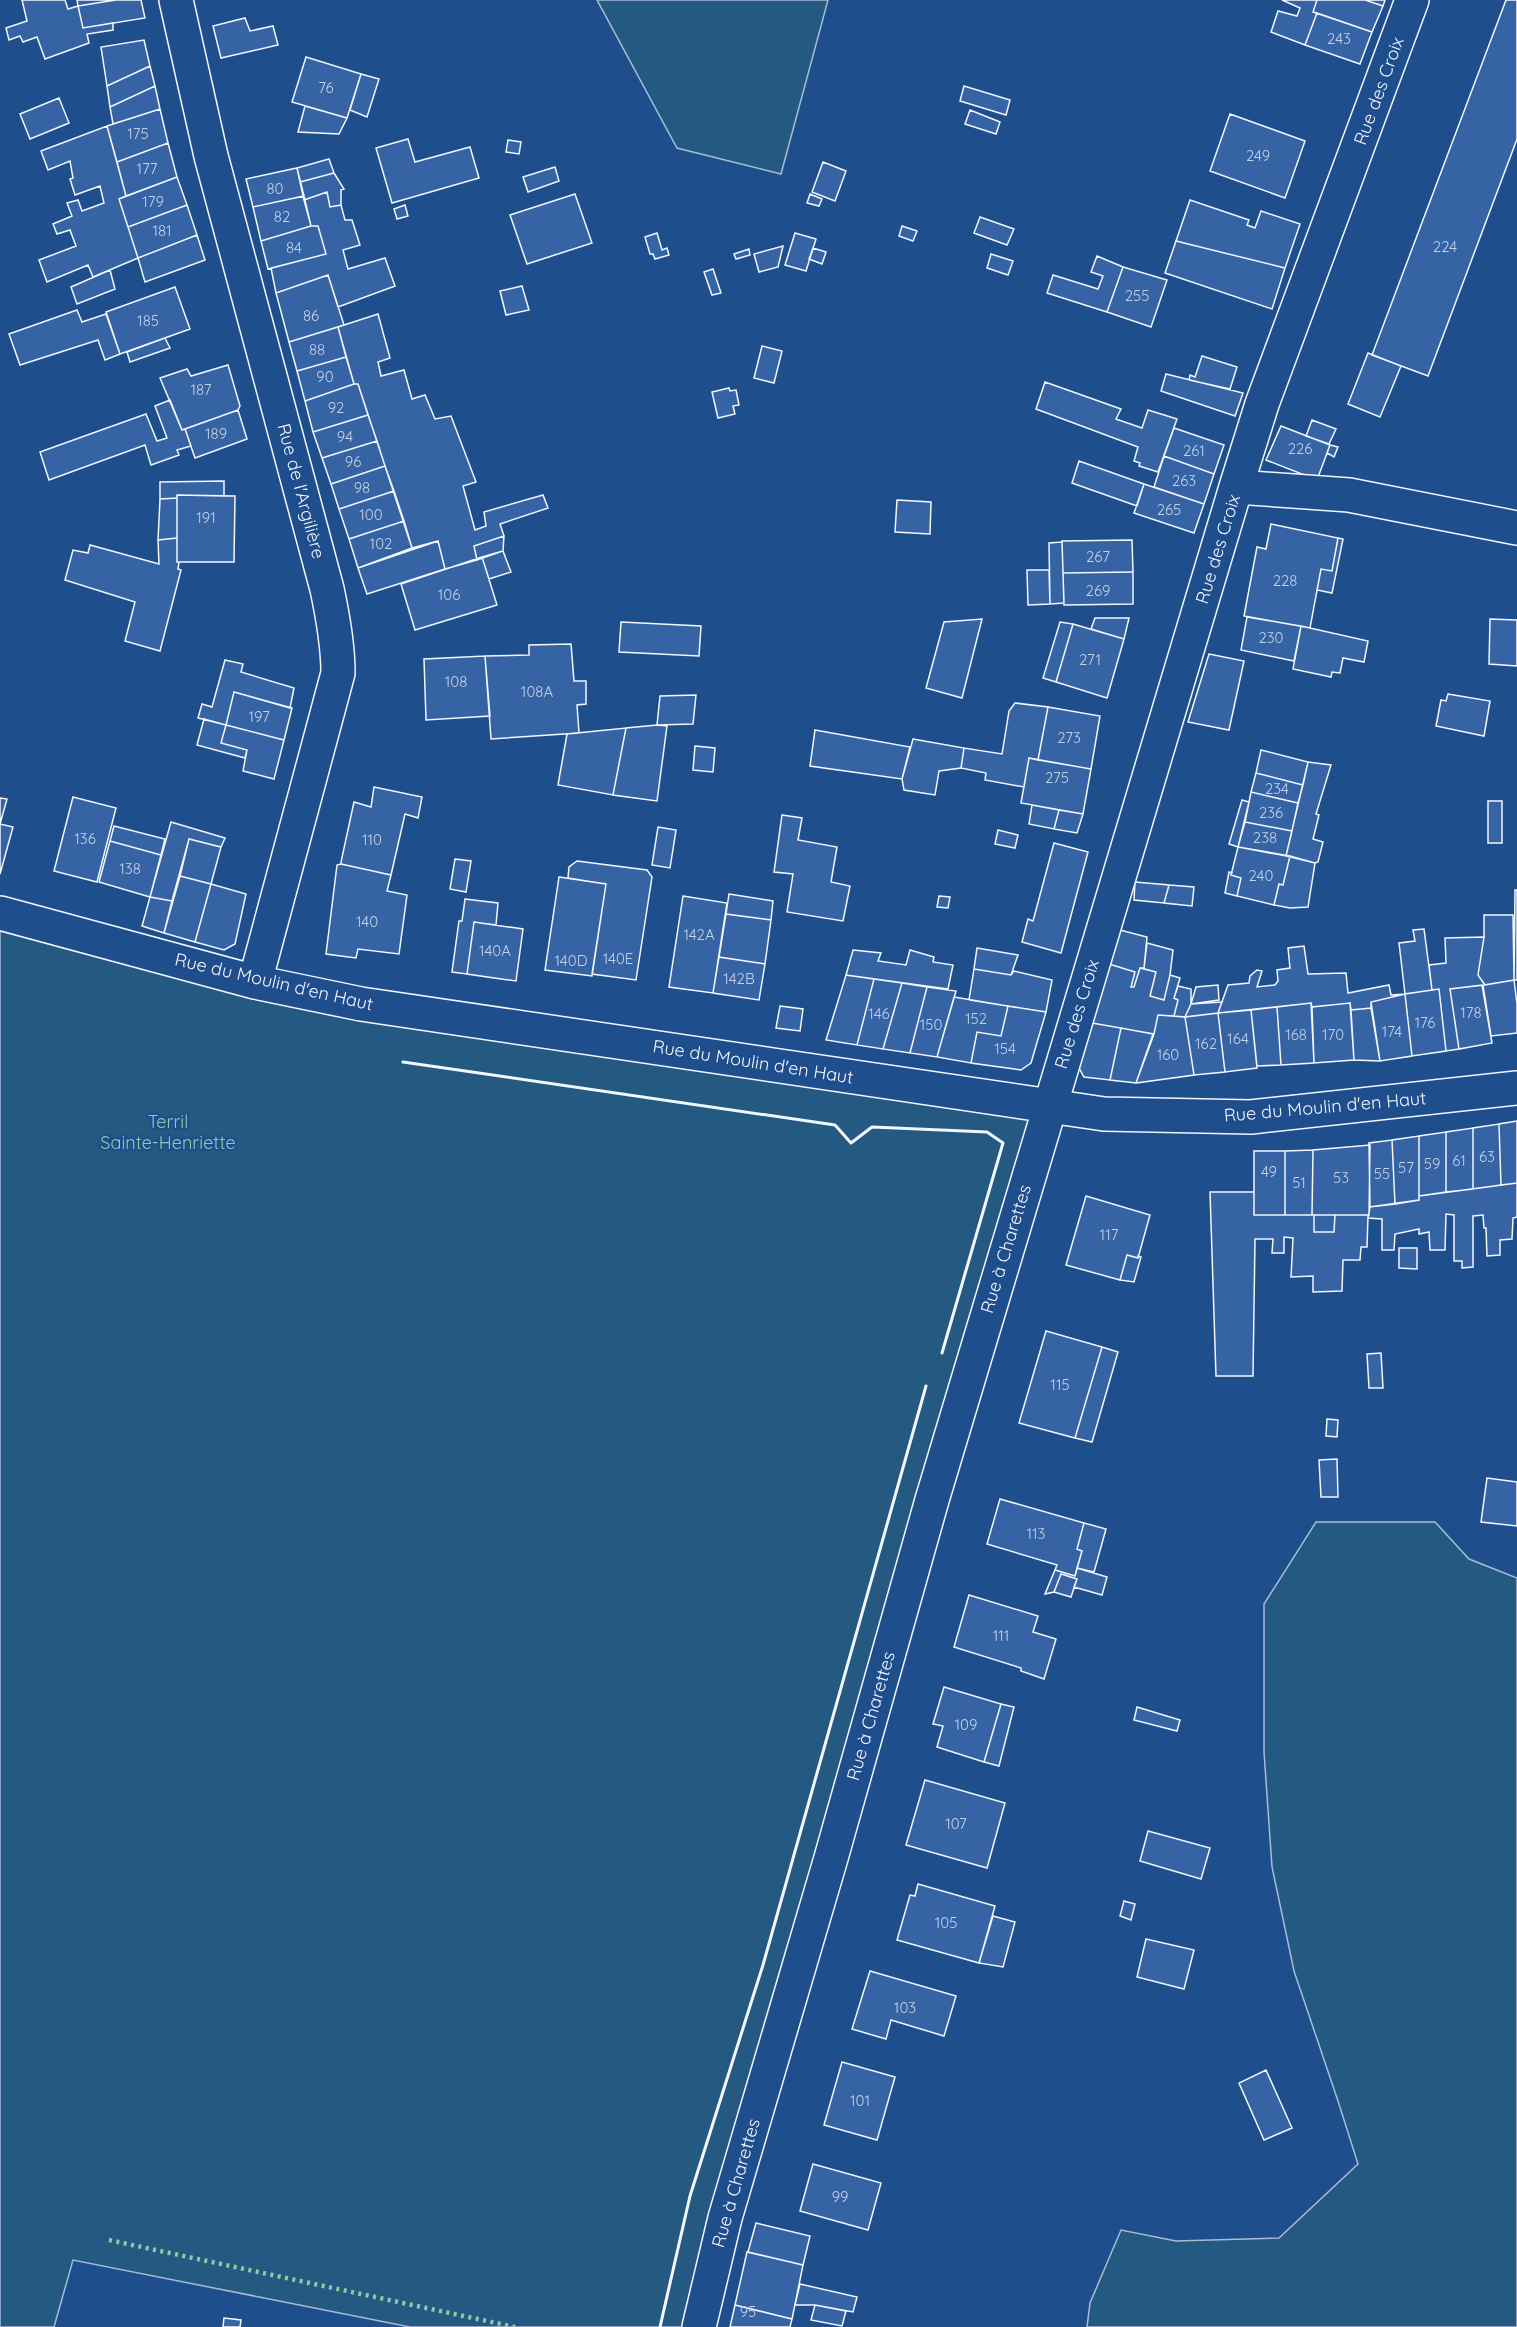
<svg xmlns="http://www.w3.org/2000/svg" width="1517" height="2327" viewBox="0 0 1517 2327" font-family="Quicksand,sans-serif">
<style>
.green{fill:#245a82;stroke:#a8bbd7;stroke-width:1.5}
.building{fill:#3563a3;stroke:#f2f6ff;stroke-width:1.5}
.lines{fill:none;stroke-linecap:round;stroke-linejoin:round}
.minor-casing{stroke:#f2f6ff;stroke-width:36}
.minor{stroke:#1f4e8c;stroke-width:33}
.hedge{stroke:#97c8a6;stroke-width:4.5;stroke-dasharray:3 4.5;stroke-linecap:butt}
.wall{stroke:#f2f6ff;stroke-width:3}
.labels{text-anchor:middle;stroke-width:4.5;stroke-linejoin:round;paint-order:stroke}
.number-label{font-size:15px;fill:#c3d1e8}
.street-label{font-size:18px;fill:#f2f6ff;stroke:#1f4e8c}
.park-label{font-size:18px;fill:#97c8a6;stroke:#1f4e8c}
</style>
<rect width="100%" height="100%" fill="#1f4e8c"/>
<!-- green -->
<path class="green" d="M597,0H828L781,174L677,148Z
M0,913L255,982L1049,1106L702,2327H410L73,2260L54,2327H0Z
M1316,1522H1435L1469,1559L1517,1578V2327H1087L1090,2303L1121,2230L1176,2241L1279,2238L1358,2164L1338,2101L1294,1971L1272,1867L1264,1752V1604Z"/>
<!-- building -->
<path class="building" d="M22,0H65L68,9L78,6L83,28L113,23V30L87,34L89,43L45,59L37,37L23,42L20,36L9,40L6,28L27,21Z
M77,0H116L78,6Z
M116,0H141L145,18L83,28L78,6Z
M1282,0H1317L1313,12L1317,13L1305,45L1271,32L1278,11L1297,16L1300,8Z
M1317,0H1365L1383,6L1372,32L1313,12Z
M1365,0H1385L1383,6Z
M1506,0H1517V139L1428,376L1372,355Z
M1317,13L1372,32L1360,64L1305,45Z
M245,18L250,31L273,26L278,45L221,58L213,26Z
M144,40L150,66L107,86L101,47Z
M306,57L361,74L347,118L292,102Z
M150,66L155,86L110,107L107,86Z
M361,74L379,79L367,117L350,110Z
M155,86L160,109L113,124L110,107Z
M964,86L1010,100L1006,115L960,101Z
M59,98L69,123L30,139L20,114Z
M305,106L347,118L339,134L298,132Z
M160,109L168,143L117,162L107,126Z
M970,110L1000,122L996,134L965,124Z
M1230,114L1305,141L1285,198L1210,171Z
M107,126L126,196L119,199L138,258L93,277L88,265L47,282L39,260L76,246L70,230L57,234L53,224L72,216L67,203L78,200L82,211L104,203L100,186L75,195L70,179L73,178L70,161L48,170L41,151Z
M408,139L415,162L470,147L479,178L392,203L376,148Z
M508,140L521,142L519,154L506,152Z
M168,143L177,177L126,196L117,162Z
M329,159L334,173L300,182L297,168Z
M823,162L846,171L835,201L812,192Z
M555,167L559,181L528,192L523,177Z
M297,168L304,196L253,207L246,179Z
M334,173L344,189L341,190V205L330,207L327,192L304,200L300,182Z
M177,177L187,205L128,227L119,199Z
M327,192L330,207L341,205L345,220H352L360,245L343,250L348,269L385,258L395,286L338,307L328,275L276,293L271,268L326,254L318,226H311L304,200Z
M575,194L592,243L527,264L510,215Z
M810,194L822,199L819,206L807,203Z
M304,196L311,226L261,241L253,207Z
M1190,200L1249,220L1247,225L1255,228L1261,211L1300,224L1285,268L1176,241Z
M187,205L197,235L138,258L128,227Z
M405,205L408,216L397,219L394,209Z
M980,217L1014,229L1007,245L974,233Z
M311,226H318L326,254L268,269L261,241Z
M902,226L917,231L913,241L899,236Z
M657,233L662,250L667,248L669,255L655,259L653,254H650L645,237Z
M795,233L816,239L806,271L785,265Z
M197,235L205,260L145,282L138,258Z
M1176,241L1285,268L1272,309L1165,273Z
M783,246L778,267L759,272L754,254Z
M813,248L826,252L822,264L809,259Z
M749,249L750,255L736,259L734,254Z
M991,254L1013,261L1008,275L987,268Z
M1097,256L1123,267L1107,312L1047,293L1053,275L1098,289L1103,276L1091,272Z
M1123,267L1167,280L1151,327L1107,312Z
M713,269L721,293L712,295L704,272Z
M110,270L115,289L77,304L71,287Z
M328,275L344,325L289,342L276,293Z
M522,286L529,310L506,315L500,291Z
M175,287L190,329L120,354L106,312Z
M77,310L82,322L106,314L120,354L105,360L98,340L20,365L9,334Z
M378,314L390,358L378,362L381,376L404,370L412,399L425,395L435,419L451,416L476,482L463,486L475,530L486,526L484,512L543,495L548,508L500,524L504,536L474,546L477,560L445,569L438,541L412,548L358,384H354L338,327Z
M338,327L346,357L297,371L289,342Z
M165,338L170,348L130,362L127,352Z
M762,346L782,351L774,383L754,378Z
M1368,353L1401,366L1380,417L1348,404Z
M1202,356L1237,367L1230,389L1189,380L1190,375L1195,377Z
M346,357L354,384L305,401L297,371Z
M228,365L240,406L238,410L182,430L160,378L187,369L191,376Z
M1166,374L1243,393L1235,416L1161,391Z
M1045,382L1121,409L1116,419L1142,428L1148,410L1177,419L1158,472L1139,466L1140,463L1134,461L1138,447L1036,409Z
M354,384H358L368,415L313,432L305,401Z
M729,388L730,391L736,390L739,405L733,406L735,414L718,418L712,392Z
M170,400L182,430L185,429L191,446L177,450L179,455L151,465L145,445L49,480L40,452L146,414L157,441L167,438L155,406Z
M238,410L247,439L195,458L185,429Z
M368,415L377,441L322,458L313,432Z
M1312,420L1336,429L1329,444L1306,436Z
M1281,426L1330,445L1317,480L1266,460Z
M1174,428L1224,445L1214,474L1164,456Z
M377,441L385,466L331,484L322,458Z
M1330,445L1338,447L1334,457L1327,453Z
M1164,456L1214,474L1204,504L1154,487Z
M1079,461L1144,484L1137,506L1072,483Z
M385,466L394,491L339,509L331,484Z
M224,481V496L177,495V498L160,499V482Z
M1144,484L1204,504L1194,533L1134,513Z
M394,491L404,521L349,539L339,509Z
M177,495L235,496L234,562H177Z
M177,498V538L158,540L160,499Z
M897,500L931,502L930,534L895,532Z
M404,521L412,548L358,568L349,539Z
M1271,524L1338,538L1332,571L1321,569L1310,628L1244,616L1257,547L1266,549Z
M504,536L503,551L477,560L474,546Z
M177,538V562H179L178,569L181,570L160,651L125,641L135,602L65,580L73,550L88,553L90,545L159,564L158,540Z
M1338,538L1343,539L1332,593L1317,590L1321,569L1332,571Z
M1132,540L1133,572L1063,573L1062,541Z
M438,541L445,569L367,594L358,568Z
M1062,542L1064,603L1050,604L1049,543Z
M503,551L511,572L489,579L482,557Z
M482,557L497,605L415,630L401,584Z
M1027,570H1049L1050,604L1028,605Z
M1133,572V604L1064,605L1063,573Z
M1247,617L1301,626L1294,661L1241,650Z
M1095,618H1129L1124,639L1091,629Z
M982,619L962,698L926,688L944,622Z
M1490,619L1517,620V666L1489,664Z
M621,622L701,626L699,656L619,652Z
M1060,622L1073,624L1056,682L1043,678Z
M1073,624L1124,639L1107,698L1056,682Z
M1301,626L1368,641L1364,662L1343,658L1340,673L1332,672L1331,677L1293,669Z
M571,644L574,681H586V704L577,705L579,733L491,739L485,656L529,655V645Z
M1209,654L1244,661L1229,730L1188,722Z
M485,656L490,716L426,720L424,659Z
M225,660L243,664L241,672L294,688L290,708L234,692L226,725L198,718L202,704L212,707Z
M234,692L292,708L284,740L226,725Z
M1448,694L1490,701L1484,736L1436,726L1441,700L1446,701Z
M696,695L693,724L657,725L660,696Z
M1015,703L1048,707L1038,760L1029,758L1024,787L985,780L986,773L961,768L964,748L1002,754L1009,711Z
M1048,707L1100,716L1091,769L1038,760Z
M204,719L226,725L221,743L247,750L245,758L197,745Z
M226,725L284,740L274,779L243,771L247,750L221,743Z
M657,725L667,726L657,801L613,795L626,728Z
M626,728L613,795L558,785L567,734Z
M815,730L910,747L902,779L810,766Z
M913,739L964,748L961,768L939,771L935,795L904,790L902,779Z
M695,746L715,748L713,772L693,770Z
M1261,750L1308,762L1303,785L1256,773Z
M1029,758L1091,769L1083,814L1021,803Z
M1308,762L1331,765L1316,814L1319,815L1313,839L1323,842L1318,862L1315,863L1286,856Z
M1256,773L1303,785L1298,803L1251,792Z
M374,787L422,797L418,818L405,814L391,875L341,864V862L354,802L371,807Z
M1251,792L1298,803L1292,831L1245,822Z
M73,797L116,808L97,882L54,871Z
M0,798L7,799L0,824L13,827L0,874Z
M1242,800L1249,802L1238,847L1229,844Z
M1488,801H1502V843H1488Z
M1032,805L1059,810L1054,829L1029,824Z
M1059,810L1083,814L1077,833L1054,829Z
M782,815L802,818L798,840L837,847L831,882L850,886L843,921L787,912L793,874L774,872Z
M171,822L225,838L221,847L189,839L172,901L150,897Z
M1245,822L1292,831L1286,856L1238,847Z
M114,826L165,839L161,855L110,841Z
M658,827L676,830L670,868L652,865Z
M998,830L1018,835L1015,848L995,844Z
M189,839L221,847L211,884L180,876Z
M110,841L161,855L150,897L99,882Z
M1054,843L1088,852L1061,953L1022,942L1028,919L1033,921Z
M1238,847L1290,856L1283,885L1279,884L1274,905L1237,896L1241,878L1231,875Z
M1290,856L1315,863L1308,907L1290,908L1274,905L1279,884L1283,885Z
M455,859L471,861L466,892L450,889Z
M577,861L647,870L652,877L636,980L592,974L606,884L568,878L569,867Z
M341,864L391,875L387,891L407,895L399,954L358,949L356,958L326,954L337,865Z
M1229,872L1232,873L1231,875L1241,878L1237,896L1225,893Z
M180,876L211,884L195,942L164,933Z
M559,877L606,884L592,976L545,970Z
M1135,882L1169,885L1164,903L1134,900Z
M211,884L246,894L235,944L224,950L195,942Z
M1169,885L1194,887L1192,906L1164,903Z
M1515,890H1517V980H1514Z
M729,894L773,901L771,920L726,914Z
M683,896L727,903L713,993L669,987Z
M939,896L950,897L948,908L937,907Z
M150,897L172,901L164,933L142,926Z
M465,899L498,903L496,925L474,922L467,974L452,972L459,921H462Z
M726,914L771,920L765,964L719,957Z
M1484,915H1513L1514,980L1485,985L1478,975L1484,937Z
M474,922L523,929L516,981L467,974Z
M1424,929L1432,990L1405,994L1399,943L1415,941L1413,930Z
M1120,930L1147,937L1144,968H1140L1134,987H1131L1135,972L1109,964Z
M1484,937L1478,975L1485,985L1450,989L1459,1049L1446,1051L1439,989L1432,990L1429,965L1446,963L1445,938Z
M1147,943L1173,950L1170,975L1164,1000L1150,996L1156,972L1141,968H1144Z
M1304,946L1308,974L1346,973L1348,993L1389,985L1391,995L1405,994L1371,1002V1008L1351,1010L1350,1003L1312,1007L1311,1003L1218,1013L1228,985L1249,983L1250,976L1257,970L1262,971L1257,987L1275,985L1278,981L1277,970L1290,968L1288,948Z
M977,948L1018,955L1011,975L974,969Z
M853,950L881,953L878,961L906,965L910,950L934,957L933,962L953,965L948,989L846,975Z
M719,957L765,964L759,1000L713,993Z
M1109,964L1135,972L1131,987H1134L1140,968L1156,972L1150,996L1164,1000L1170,975L1180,978L1174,998L1178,1000L1174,1016L1158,1015L1154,1034L1092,1023Z
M974,969L1011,975L1014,971L1052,980L1046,1012L969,1000Z
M846,975L874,979L857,1045L826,1040Z
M874,979L902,983L883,1049L857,1045Z
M1514,980L1517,1004V1033L1491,1036L1483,985Z
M902,983L927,987L910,1053L883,1049Z
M1218,985L1219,1000L1191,1004L1196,987Z
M1482,985L1492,1043L1459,1049L1450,989Z
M1178,986L1191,989V1004L1185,1017L1174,1016L1178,1000L1174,998Z
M927,987L956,991L937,1057L910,1053Z
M1439,989L1446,1051L1412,1056L1405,994Z
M1405,994L1412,1056L1380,1061L1371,1002Z
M954,997L1008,1006L1001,1036L977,1032L971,1063L937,1057Z
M1222,1002L1218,1013L1185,1017L1191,1004Z
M1311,1003L1314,1063L1281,1065L1277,1007Z
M1350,1003L1354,1060L1314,1063L1312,1007Z
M780,1006L803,1009L800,1031L776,1028Z
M1008,1006L1046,1012L1031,1063L1021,1070L971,1063L977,1032L1001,1036Z
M1277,1007L1281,1065L1257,1066L1251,1010Z
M1371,1008L1380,1061L1354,1060L1351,1010Z
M1251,1010L1257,1068L1225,1072L1218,1013Z
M1218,1013L1225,1072L1194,1075L1185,1017Z
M1158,1015L1185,1017L1194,1075L1136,1083L1154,1034Z
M1092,1023L1121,1028L1110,1080L1084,1077L1079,1068Z
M1121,1028L1153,1034L1136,1083L1110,1080Z
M1517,1121V1183L1501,1185L1499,1124Z
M1499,1124L1501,1185L1473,1189V1128Z
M1473,1128V1189L1446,1192V1132Z
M1446,1132V1192L1419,1196V1136Z
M1419,1136V1200L1395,1204L1392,1140Z
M1392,1140L1395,1204L1370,1207L1369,1143Z
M1370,1145L1369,1215H1312L1313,1150Z
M1313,1150L1312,1215H1285V1151Z
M1254,1151H1285V1215H1254Z
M1517,1183V1217L1513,1218L1512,1239L1500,1240V1255L1487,1256L1486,1228H1484L1483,1215L1473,1216V1267L1462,1268V1261H1454V1215L1446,1214L1445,1250H1430L1429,1232L1419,1234V1229L1395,1234L1394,1250H1382V1219L1368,1218L1370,1207L1419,1200V1196Z
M1210,1192H1254V1215H1314V1232H1334L1335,1215H1368L1367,1247H1361L1360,1260H1343L1342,1291L1313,1292V1276L1291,1277L1293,1238L1284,1237V1253H1272L1273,1239H1255L1253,1376H1216Z
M1086,1196L1150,1215L1138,1258L1127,1255L1120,1280L1066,1265Z
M1314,1215H1335L1334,1232H1314Z
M1399,1248H1417V1269L1399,1268Z
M1127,1255L1138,1258V1256L1141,1257L1134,1282L1120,1280Z
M1046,1331L1102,1347L1075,1438L1019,1423Z
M1102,1347L1118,1352L1092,1442L1075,1438Z
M1381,1353L1383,1388H1369L1367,1354Z
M1327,1419L1338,1420L1337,1437L1326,1436Z
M1337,1459L1338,1497H1321L1319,1460Z
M1487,1478L1517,1482V1526L1481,1522Z
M1000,1499L1084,1523L1077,1549L1082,1551L1075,1576L1055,1570L1057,1565L987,1544Z
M1084,1523L1106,1529L1094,1572L1077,1568L1082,1551L1077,1549Z
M1077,1568L1107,1577L1102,1595L1074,1587L1077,1579L1061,1574L1054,1592L1045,1594L1055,1570L1075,1576Z
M1061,1574L1077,1579L1071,1597L1054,1592Z
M969,1595L1038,1616L1033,1632L1056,1639L1044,1679L1021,1671V1668L954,1647Z
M944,1687L1001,1704L984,1762L937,1747L943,1726L933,1724Z
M1001,1704L1014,1707L999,1766L984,1762Z
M1137,1707L1180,1720L1177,1731L1134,1720Z
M925,1780L1005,1803L987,1868L906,1845Z
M1148,1831L1210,1848L1201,1879L1140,1861Z
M918,1884L995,1906L979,1963L897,1940L910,1895L915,1896Z
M1124,1901L1135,1904L1131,1920L1120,1916Z
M993,1916L1015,1922L1003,1967L979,1963Z
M1146,1939L1194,1950L1184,1989L1137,1977Z
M870,1971L956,1996L944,2036L891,2020L886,2039L852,2029Z
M842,2062L895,2077L877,2140L824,2125Z
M1266,2070L1292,2128L1264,2140L1239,2083Z
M813,2164L881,2183L868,2230L800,2211Z
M756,2223L810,2236L803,2265L748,2252Z
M747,2252L803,2265L792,2319L735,2305Z
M800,2284L857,2297L853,2312L815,2305H795Z
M735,2305L792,2319L790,2327H730Z
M815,2305L846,2311L842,2326L811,2320Z
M224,2318L241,2320L240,2327H223Z"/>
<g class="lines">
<!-- minor casing -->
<g class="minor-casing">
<path id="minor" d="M176,0L211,156L327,589C333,617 338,644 338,673L255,982
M1236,487L1349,495L1517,528
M0,913L255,982L361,1004L1104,1114L1251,1117L1517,1088
M699,2327L725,2218L831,1858L932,1500L1236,487L1262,404L1412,0"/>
</g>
<!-- minor -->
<use href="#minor" class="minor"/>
<!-- hedge -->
<path class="hedge" d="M109,2240L515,2327"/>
<!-- wall -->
<path class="wall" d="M403,1062L835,1125L851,1143L872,1127L987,1132L1003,1143L942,1353
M660,2327L690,2196L763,1965L926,1386"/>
</g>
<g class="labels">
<!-- number labels -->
<g class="number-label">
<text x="1339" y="44">243</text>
<text x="326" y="93">76</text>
<text x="138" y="139">175</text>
<text x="1258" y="161">249</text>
<text x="147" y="174">177</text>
<text x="275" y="194">80</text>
<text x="153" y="207">179</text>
<text x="282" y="222">82</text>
<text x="162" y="236">181</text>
<text x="1445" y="252">224</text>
<text x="294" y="253">84</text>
<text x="1137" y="301">255</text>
<text x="311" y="321">86</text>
<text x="148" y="326">185</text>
<text x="317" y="355">88</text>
<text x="325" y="382">90</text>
<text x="201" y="395">187</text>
<text x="336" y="413">92</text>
<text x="216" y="439">189</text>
<text x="345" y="442">94</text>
<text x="1300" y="454">226</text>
<text x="1194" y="456">261</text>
<text x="353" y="467">96</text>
<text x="1184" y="486">263</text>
<text x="362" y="493">98</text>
<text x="1169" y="515">265</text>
<text x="371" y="520">100</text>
<text x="206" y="523">191</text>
<text x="381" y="549">102</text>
<text x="1098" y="562">267</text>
<text x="1285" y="586">228</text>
<text x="1098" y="596">269</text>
<text x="449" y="600">106</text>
<text x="1271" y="643">230</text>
<text x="1090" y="665">271</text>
<text x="456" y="687">108</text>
<text x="537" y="697">108A</text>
<text x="259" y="722">197</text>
<text x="1069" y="743">273</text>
<text x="1057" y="783">275</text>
<text x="1277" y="794">234</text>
<text x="1271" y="818">236</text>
<text x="1265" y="843">238</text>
<text x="85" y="844">136</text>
<text x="372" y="845">110</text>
<text x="130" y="874">138</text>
<text x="1261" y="881">240</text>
<text x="367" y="927">140</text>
<text x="699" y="940">142A</text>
<text x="495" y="956">140A</text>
<text x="618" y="964">140E</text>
<text x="571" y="966">140D</text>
<text x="739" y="984">142B</text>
<text x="1471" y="1018">178</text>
<text x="879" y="1019">146</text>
<text x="976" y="1024">152</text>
<text x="1425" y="1028">176</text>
<text x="931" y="1030">150</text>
<text x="1392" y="1037">174</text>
<text x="1296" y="1040">168</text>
<text x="1333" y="1040">170</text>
<text x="1238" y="1044">164</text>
<text x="1206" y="1049">162</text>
<text x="1005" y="1054">154</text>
<text x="1168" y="1060">160</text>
<text x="1487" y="1162">63</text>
<text x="1459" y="1166">61</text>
<text x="1432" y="1169">59</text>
<text x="1406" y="1173">57</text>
<text x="1269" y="1177">49</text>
<text x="1382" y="1179">55</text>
<text x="1341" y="1183">53</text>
<text x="1299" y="1188">51</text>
<text x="1109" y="1240">117</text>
<text x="1060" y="1390">115</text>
<text x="1036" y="1539">113</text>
<text x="1001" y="1641">111</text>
<text x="966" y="1730">109</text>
<text x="956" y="1829">107</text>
<text x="946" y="1928">105</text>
<text x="905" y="2013">103</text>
<text x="860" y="2106">101</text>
<text x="840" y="2202">99</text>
<text x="748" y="2317">95</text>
</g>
<!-- street labels -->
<g class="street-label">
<text transform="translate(1379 91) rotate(-70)" y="6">Rue des Croix</text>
<text transform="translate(301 491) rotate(75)" y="6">Rue de l'Argilière</text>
<text transform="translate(1218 549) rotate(-73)" y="6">Rue des Croix</text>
<text transform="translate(274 982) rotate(13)" y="6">Rue du Moulin d'en Haut</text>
<text transform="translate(1077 1014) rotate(-73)" y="6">Rue des Croix</text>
<text transform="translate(753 1062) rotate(9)" y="6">Rue du Moulin d'en Haut</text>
<text transform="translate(1325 1107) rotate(-5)" y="6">Rue du Moulin d'en Haut</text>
<text transform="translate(1006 1249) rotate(-73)" y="6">Rue à Charettes</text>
<text transform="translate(871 1716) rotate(-74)" y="6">Rue à Charettes</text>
<text transform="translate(736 2183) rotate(-74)" y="6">Rue à Charettes</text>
</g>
<!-- park labels -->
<g class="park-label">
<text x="168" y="1128">Terril<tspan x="168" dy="21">Sainte-Henriette</tspan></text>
</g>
</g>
</svg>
